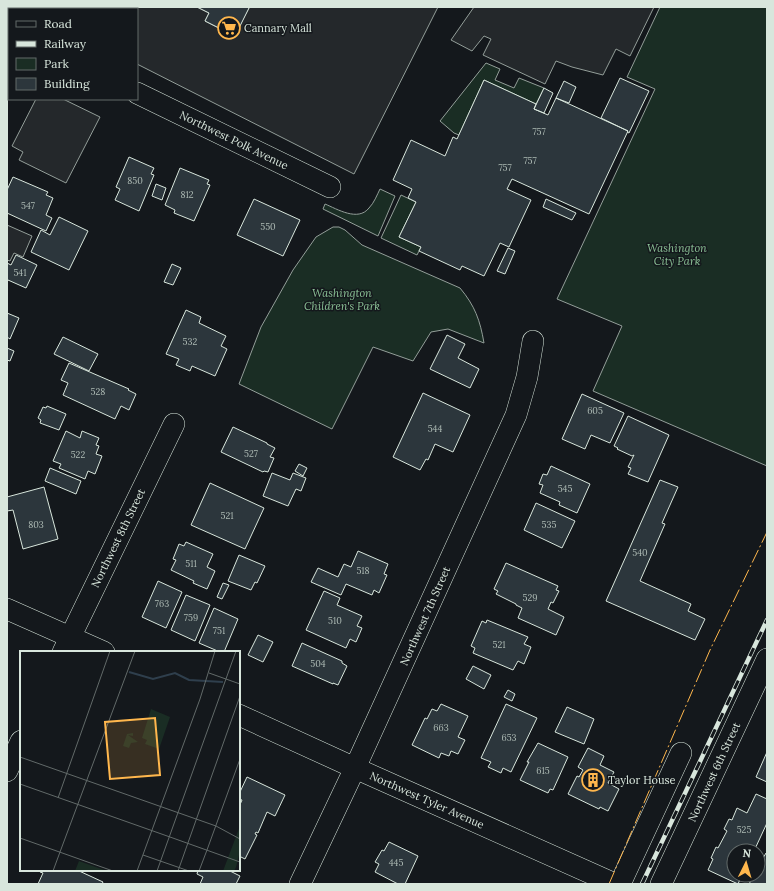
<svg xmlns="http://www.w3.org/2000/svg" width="774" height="891" viewBox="0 0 774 891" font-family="Lora,serif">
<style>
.green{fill:#1a2d24;stroke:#939e99}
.parking{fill:#24282b;stroke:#939e99}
.building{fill:#2c363c;stroke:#d8e6dc}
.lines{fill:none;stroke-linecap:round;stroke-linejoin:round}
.minor-casing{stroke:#d8e6dc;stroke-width:22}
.primary-casing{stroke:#d8e6dc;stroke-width:24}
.minor{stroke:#14181c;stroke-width:21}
.primary{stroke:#14181c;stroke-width:22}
.rail-casing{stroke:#d8e6dc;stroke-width:4.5}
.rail{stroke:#14181c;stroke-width:3;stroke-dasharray:9;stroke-linecap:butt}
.power{stroke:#ffb74d;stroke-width:1;stroke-dasharray:14 3 2 3;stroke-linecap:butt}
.labels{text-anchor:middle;stroke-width:3;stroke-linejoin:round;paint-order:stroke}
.number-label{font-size:9px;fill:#adbab4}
.poi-label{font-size:11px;fill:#d8e6dc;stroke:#14181c;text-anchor:start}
.street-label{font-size:11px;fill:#d8e6dc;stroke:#14181c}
.park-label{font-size:11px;font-style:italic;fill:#8ac095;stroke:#14181c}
.inset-river{fill:none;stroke:#2f3f4d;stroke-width:2}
.inset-road{fill:none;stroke:#626a69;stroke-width:1}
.view{fill:#ffb74d;fill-opacity:0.15;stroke:#ffb74d;stroke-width:2}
.inset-edge{fill:none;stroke:#d8e6dc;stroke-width:2}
</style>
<rect width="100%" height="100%" fill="#14181c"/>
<!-- green -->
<path class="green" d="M660,7H767V466L593,391L622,326L557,299L655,89L627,77Z
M486,63L500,69L495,80L514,88L519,78L544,88L536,104L484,80L459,135L454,133L440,121Z
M380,189L395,196L378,236L323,209L325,204C337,209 358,222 369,208C374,203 377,195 380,189Z
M401,195L416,202L399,237L421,247L417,255L381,238Z
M333,227H339L345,230L362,245L460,288C475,306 480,320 484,343L448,329L431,332L413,361L373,347L332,429L239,384L261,327L293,270L316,237Z"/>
<!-- parking -->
<path class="parking" d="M62,7H197L209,13L205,21L234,36L249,8L247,7H438L354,174L137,64V9H61Z
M474,7H654L630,56L616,49L603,75L572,67L556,61L545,84L483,55L491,39L484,36L472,51L451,40Z
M36,99H63L100,117L66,183L19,160L23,152L12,146Z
M7,225L32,236L23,257L14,253L10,261L7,260Z"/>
<!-- building -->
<path class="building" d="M197,7H247L249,8L235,36L205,21L209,13Z
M620,78L649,91L629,133L627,132L628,131L601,118Z
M484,80L536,104L534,109L548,115L556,98L628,131L589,214L512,179L507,189L531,200L509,247L500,243L484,276L462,266L460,270L419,251L421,247L399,237L416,202L408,198L412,189L393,180L411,140L445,156L453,137L457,139Z
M564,81L576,87L569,103L556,98Z
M544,88L553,93L544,113L534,109Z
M129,157L154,168L151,174L154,175L139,211L115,200L120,189L116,187Z
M180,168L209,180L207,184L210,185L194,221L174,213L175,210L165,205Z
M13,177L48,192L46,195L53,198L46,215L52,218L46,231L7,213V190Z
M156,184L166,188L162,200L152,196Z
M254,199L300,220L283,256L237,235Z
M546,199L576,213L572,220L543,207Z
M59,217L88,231L69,270L31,252L41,230L50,235Z
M508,248L515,251L505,274L497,271Z
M16,255L37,265L26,288L8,280L7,283V263L11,265Z
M172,264L181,268L173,285L164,282Z
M186,310L201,317L199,323L226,336L221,346L227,349L215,376L192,366L190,371L176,365L179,359L166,354Z
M7,313L19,318L10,339L7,337Z
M447,335L465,344L458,358L479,369L470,388L430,369Z
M63,337L98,354L89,371L54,354Z
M7,348L14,351L10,361L7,360Z
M69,363L129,389L128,390L136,394L129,410L121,406L115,419L63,395L68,383L61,380Z
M423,393L470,415L453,452L435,444L428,460L426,459L420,470L393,457Z
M582,394L624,413L610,443L591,435L585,449L562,439Z
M47,406L66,414L59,430L40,423L41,420L38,418L43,407L46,408Z
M628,416L669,435L648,482L628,474L631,468L628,467L634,455L632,456L617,449L618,448L614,446Z
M233,427L267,443V444L275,448L270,457L274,458L268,472L264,471L263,472L221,452Z
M66,431L80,438L82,431L99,438L96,445L99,446L96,454L102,456L95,474L88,471L85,479L59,468L61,464L53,461Z
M299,464L307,468L303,476L295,471Z
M551,466L590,484L577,513L559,505L560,502L540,493L543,485L539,484L543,474L547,475Z
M50,468L81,481L76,494L45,481Z
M272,473L290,480L293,473L306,478L301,491L296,489L288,506L263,496Z
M660,480L678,487L662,523L665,524L640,581L691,604L688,611L705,619L695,640L606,601Z
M210,483L264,508L245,549L191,525Z
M44,487L58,539L23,549L13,510L7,511V497Z
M536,503L575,521L562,548L524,530Z
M186,542L213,554L207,567L215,571L207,589L193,583L194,581L171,570L176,560L173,559L179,544L184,546Z
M358,551L388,564L384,574L387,575L379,593L374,590L372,595L346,584L341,595L311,582L318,568L338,577L344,564L351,567Z
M239,555L265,566L257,583L255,582L251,590L228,581Z
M506,563L558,586L556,590L559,591L553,603L551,602L548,609L564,617L556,635L518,618L522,608L516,605V604L496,594L498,591L494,589Z
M158,581L182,592L166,628L142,617Z
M223,583L229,585L222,599L217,597Z
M324,591L340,598L337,605L362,616L357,626L362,628L356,642L350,639L346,648L306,630Z
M186,595L210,605L195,641L171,630Z
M214,608L238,619L224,652H220L199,643Z
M487,620L528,637L524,644L531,647L524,664L518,661L513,670L473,653L475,648L471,646L482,621L486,623Z
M258,635L273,642L263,662L248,655Z
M302,643L342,661V663L347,666L338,685L333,683V684L292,666Z
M473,666L491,675L484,689L466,679Z
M508,690L515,694L512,701L504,697Z
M441,704L468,716L458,737L465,740L458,754L451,751L449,756L441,753L439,758L412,745L425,718L427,719L432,709L437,711Z
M506,704L537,718L511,772L503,768L501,773L488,767L491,762L481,758Z
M567,707L594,719L584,744L555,732Z
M538,743L568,757L553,790L550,789L548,793L520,780L529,762H527Z
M588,748L604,756L600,765L614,772L608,783L619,789L608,811L600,807L599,809L568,794L577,776L579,777L583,770L578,767Z
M767,752V782L756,777Z
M247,777L285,795L275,816L267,812L258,833L256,832L255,834L257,835L245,859L239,856V807L242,800L239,799V794Z
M756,794L767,799V823L754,851H734V875H742L738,884L708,870L713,859L711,858L716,847L718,848L727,831L724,829L729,819L732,820L737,808L747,813Z
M389,842L418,856L405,884H398L375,872L379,864L375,862L382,850L384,851Z
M766,853L767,854V884H749L754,875H758V867Z
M41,870H77L103,882L102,884H38L43,873L40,872Z
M198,870H228L240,876L236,884H200L203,877L197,874Z"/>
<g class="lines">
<!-- minor casing -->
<g class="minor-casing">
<path id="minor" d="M137,93L330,187
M7,609L104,652
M63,652L174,424
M239,715L355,768L615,884
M7,771L21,741
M300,884L355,768L516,415L527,377L533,341
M620,884L681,753
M661,884L767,659"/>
</g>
<!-- primary casing -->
<g class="primary-casing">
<path id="primary" d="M7,21L9,17"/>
</g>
<!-- minor -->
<use href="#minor" class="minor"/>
<!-- primary -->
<use href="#primary" class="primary"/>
<!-- rail casing -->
<g class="rail-casing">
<path id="rail" d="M642,884L767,620"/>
</g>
<!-- rail -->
<use href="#rail" class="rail"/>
<!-- power -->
<path class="power" d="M609,884L710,650L767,532"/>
</g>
<!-- icons -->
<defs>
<g id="supermarket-ring" transform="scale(1.15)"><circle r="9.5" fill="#14181c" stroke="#ffb74d" stroke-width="1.5"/><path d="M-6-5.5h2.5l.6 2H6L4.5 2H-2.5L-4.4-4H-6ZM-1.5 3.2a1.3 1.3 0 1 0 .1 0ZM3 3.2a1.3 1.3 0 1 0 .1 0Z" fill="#ffb74d"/></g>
<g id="building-ring" transform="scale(1.15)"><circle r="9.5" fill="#14181c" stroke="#ffb74d" stroke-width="1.5"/><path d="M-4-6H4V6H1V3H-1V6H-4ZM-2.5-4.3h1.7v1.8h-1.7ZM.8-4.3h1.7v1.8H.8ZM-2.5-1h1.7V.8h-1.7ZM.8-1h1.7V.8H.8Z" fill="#ffb74d"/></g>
</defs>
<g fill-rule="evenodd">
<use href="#supermarket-ring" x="229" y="28"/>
<use href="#building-ring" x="593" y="780"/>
</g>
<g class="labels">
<!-- number labels -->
<g class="number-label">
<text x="539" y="135">757</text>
<text x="530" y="164">757</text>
<text x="505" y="171">757</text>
<text x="135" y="184">850</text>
<text x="187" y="198">812</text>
<text x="28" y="209">547</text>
<text x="268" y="230">550</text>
<text x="20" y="276">541</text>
<text x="190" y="345">532</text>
<text x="98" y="395">528</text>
<text x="595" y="414">605</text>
<text x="435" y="432">544</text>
<text x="251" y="457">527</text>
<text x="78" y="458">522</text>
<text x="565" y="492">545</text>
<text x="227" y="519">521</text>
<text x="36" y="528">803</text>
<text x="549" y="528">535</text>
<text x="640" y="556">540</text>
<text x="191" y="567">511</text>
<text x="363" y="574">518</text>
<text x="530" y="601">529</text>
<text x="162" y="607">763</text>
<text x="191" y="621">759</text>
<text x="335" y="624">510</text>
<text x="219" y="634">751</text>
<text x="499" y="648">521</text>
<text x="318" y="667">504</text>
<text x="441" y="731">663</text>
<text x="509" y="741">653</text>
<text x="543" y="774">615</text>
<text x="744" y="833">525</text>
<text x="396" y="866">445</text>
</g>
<!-- poi labels -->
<g class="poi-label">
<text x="244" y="32">Cannary Mall</text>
<text x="608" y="784">Taylor House</text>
</g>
<!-- street labels -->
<g class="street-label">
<text transform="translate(234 140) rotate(26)" y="4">Northwest Polk Avenue</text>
<text transform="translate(118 538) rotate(-64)" y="4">Northwest 8th Street</text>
<text transform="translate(425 616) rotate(-66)" y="4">Northwest 7th Street</text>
<text transform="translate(714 772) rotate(-65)" y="4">Northwest 6th Street</text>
<text transform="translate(427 800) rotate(24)" y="4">Northwest Tyler Avenue</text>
</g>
<!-- park labels -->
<g class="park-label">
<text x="677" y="252">Washington<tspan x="677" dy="13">City Park</tspan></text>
<text x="342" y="297">Washington<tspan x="342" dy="13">Children's Park</tspan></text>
</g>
</g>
<!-- overview -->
<g transform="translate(20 651)">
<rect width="220" height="220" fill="#14181c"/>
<path d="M131,58L150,66L139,98L125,93L127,89L122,87ZM113,82V85L108,84L118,91L111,92L109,97L103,95L107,83ZM220,175V200L216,216L214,220H203ZM59,210L87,220H55Z" fill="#1a2d24"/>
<path class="inset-river" d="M109,21L133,28L155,22L169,29L203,31"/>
<path class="inset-road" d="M189,22L220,33M0,106L159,162M0,133L150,186M38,147L90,0M159,162L196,175L220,188M150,186L220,211M0,187L93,220M187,199L220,108M40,201L115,0M123,204L169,220M33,220L40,201M117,220L180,48L195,0M137,220L216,0M158,220L220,45M179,220L187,199"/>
<path class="view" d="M135,67L140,124L90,128L85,71Z"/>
<rect width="220" height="220" class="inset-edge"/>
</g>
<!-- border -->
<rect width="774" height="891" fill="none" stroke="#d8e6dc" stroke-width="16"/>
<!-- legend -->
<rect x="8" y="8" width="130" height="92" fill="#14181c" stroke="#626a69"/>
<rect x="16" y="21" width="20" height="6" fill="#14181c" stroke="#626a69"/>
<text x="44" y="28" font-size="12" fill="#d8e6dc">Road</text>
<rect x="16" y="41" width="20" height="6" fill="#d8e6dc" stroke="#626a69"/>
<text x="44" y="48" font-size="12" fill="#d8e6dc">Railway</text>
<rect x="16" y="58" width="20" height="12" fill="#1a2d24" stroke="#626a69"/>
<text x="44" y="68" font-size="12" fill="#d8e6dc">Park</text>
<rect x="16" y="78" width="20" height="12" fill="#2c363c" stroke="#626a69"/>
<text x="44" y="88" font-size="12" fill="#d8e6dc">Building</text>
<!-- north arrow -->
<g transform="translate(746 863) rotate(5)"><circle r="19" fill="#14181c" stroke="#626a69"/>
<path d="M0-3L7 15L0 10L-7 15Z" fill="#ffb74d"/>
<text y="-6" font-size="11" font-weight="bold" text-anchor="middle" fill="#d8e6dc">N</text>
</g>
</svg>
